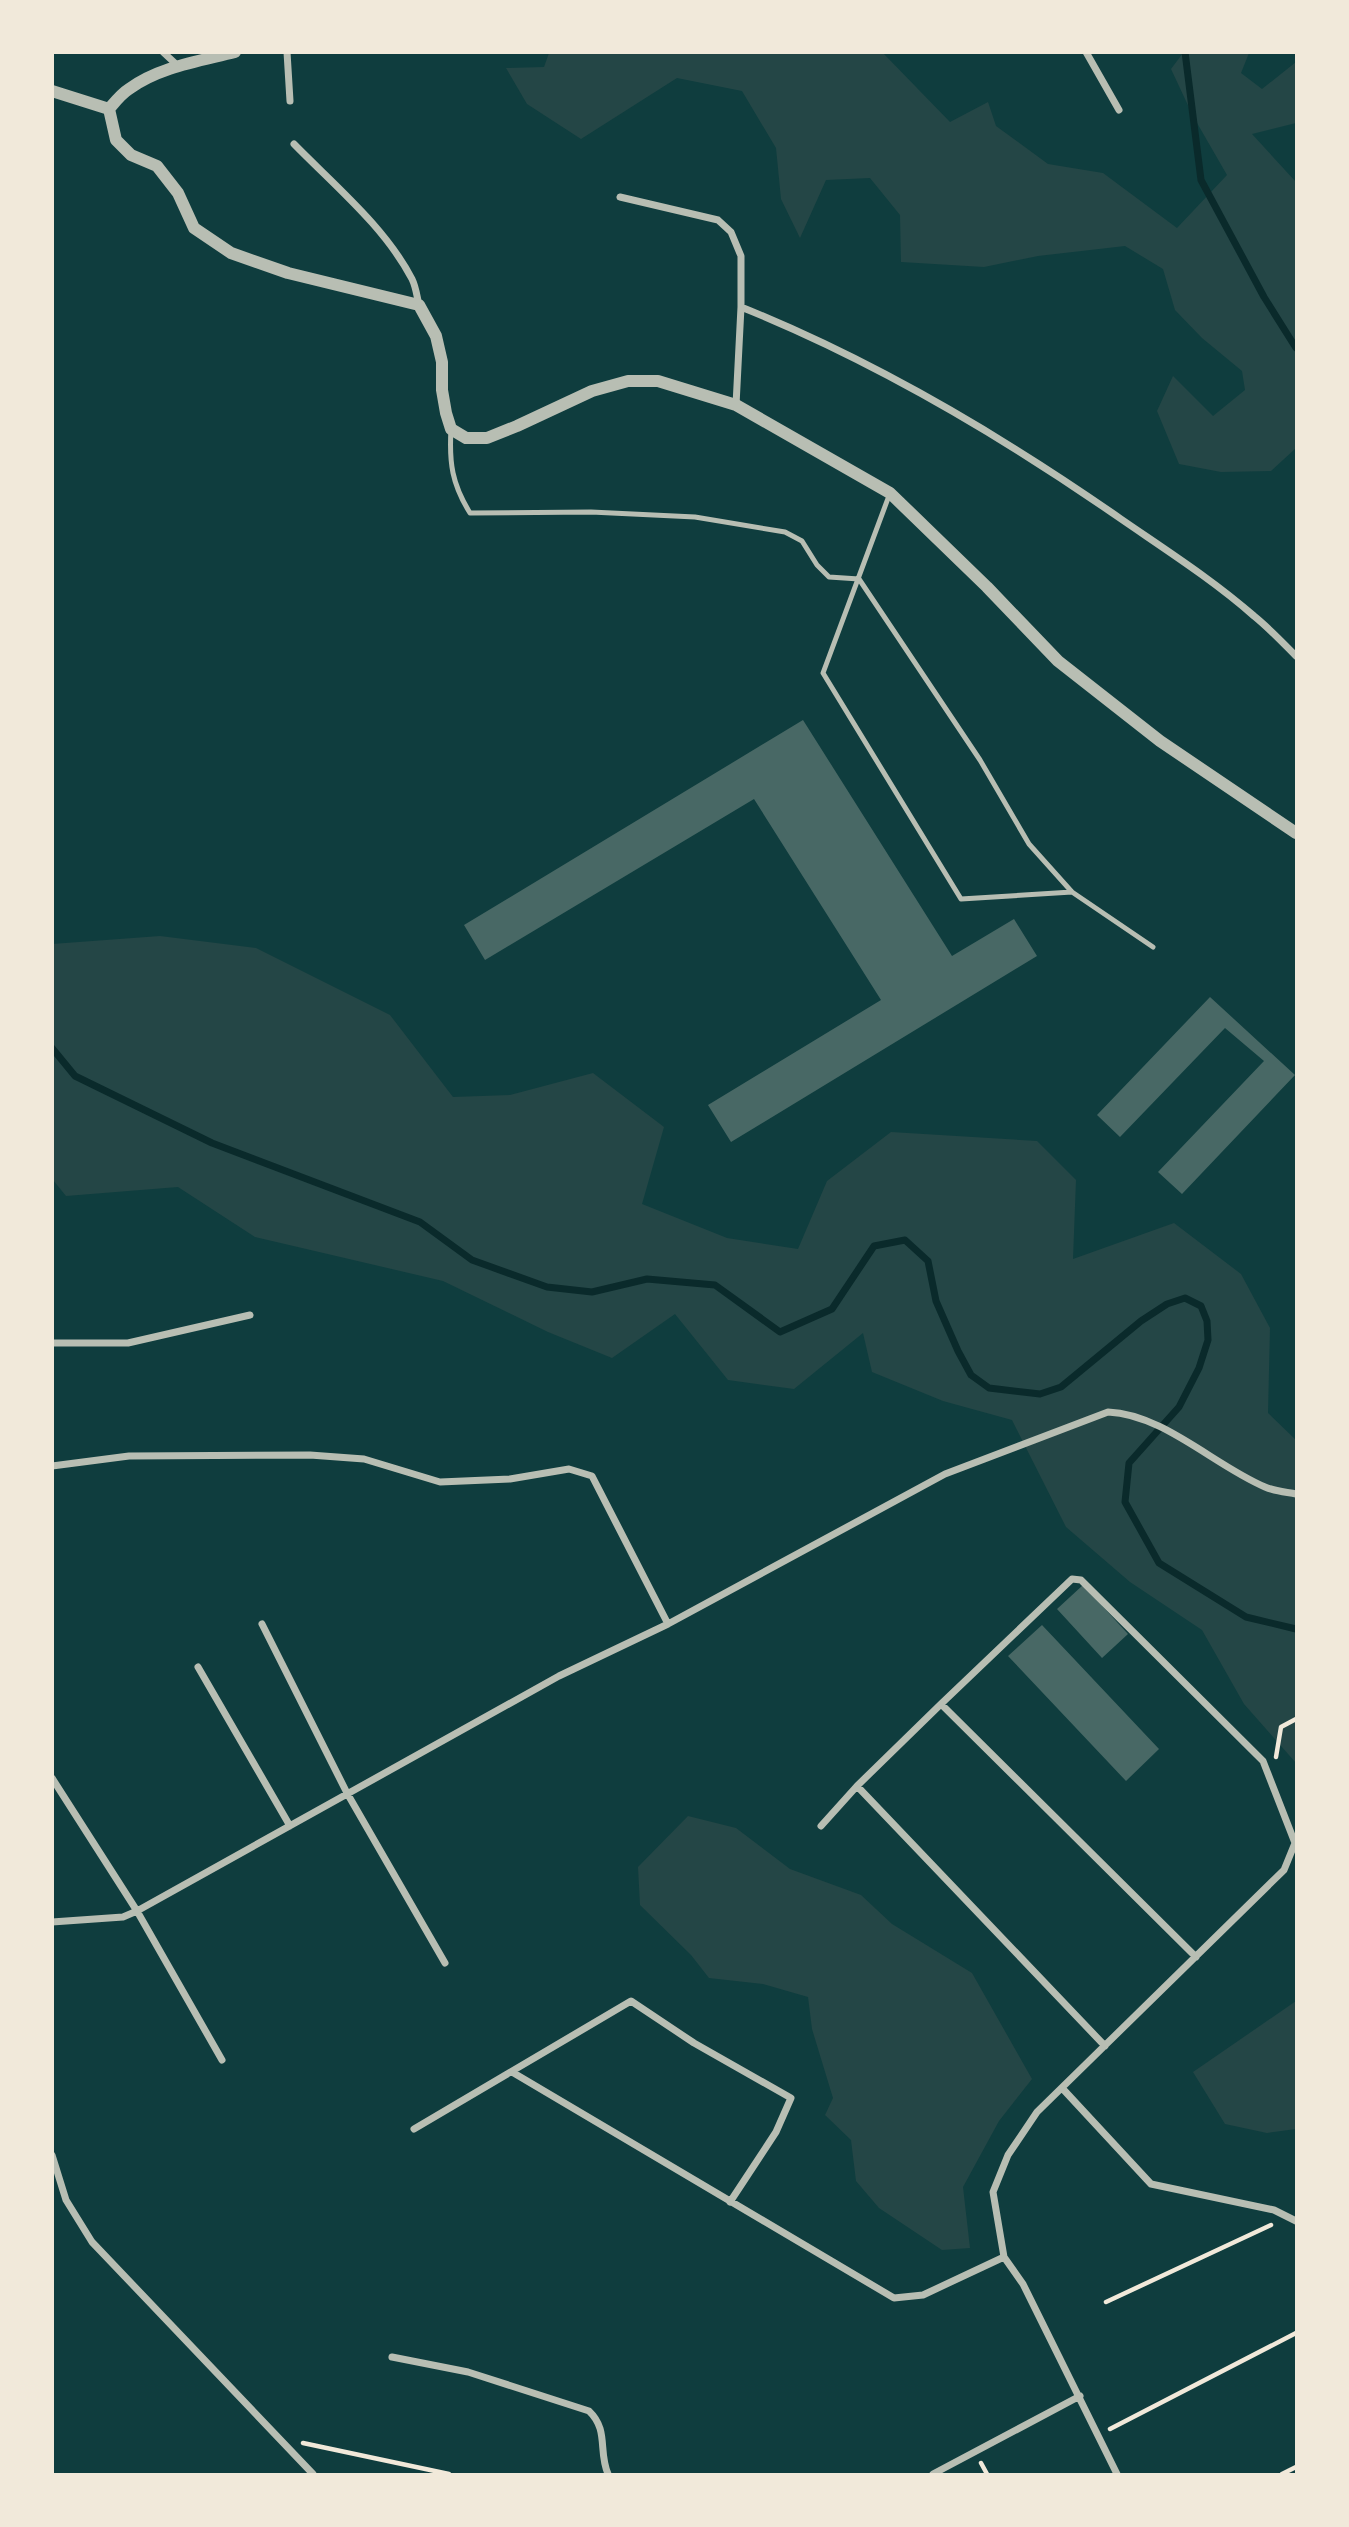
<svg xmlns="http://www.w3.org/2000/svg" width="1349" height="2527" viewBox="0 0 1349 2527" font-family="'IBM Plex Sans',sans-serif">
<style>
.green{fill:#244646}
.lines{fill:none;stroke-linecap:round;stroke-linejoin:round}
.stream{stroke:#0a2a2b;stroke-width:7}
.building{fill:#486865}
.path{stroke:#f1e9da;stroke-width:4.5}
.service{stroke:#b8beb3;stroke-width:5}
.minor{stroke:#b8beb3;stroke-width:7}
.tertiary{stroke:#b8beb3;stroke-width:12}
</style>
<rect width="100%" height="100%" fill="#0f3d3e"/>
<!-- green -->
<path class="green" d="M549,53H883L950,122L988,102L996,126L1048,164L1103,173L1177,228L1227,175L1193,116L1171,69L1183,53H1249L1241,73L1262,89L1296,62V123L1252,134L1296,182V448L1271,471L1221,472L1179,464L1157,411L1173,376L1213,416L1245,390L1242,371L1202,338L1175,310L1163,269L1125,246L1038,256L984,267L901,262L900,215L870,178L826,180L800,238L781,199L776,148L742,91L677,78L581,139L527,104L506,68L544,67Z
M160,936L256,948L390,1015L453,1097L510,1095L593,1073L664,1127L642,1204L727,1238L798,1249L827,1181L891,1132L1037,1141L1076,1180L1073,1259L1174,1223L1241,1274L1270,1328L1268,1413L1296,1440V1763L1244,1704L1202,1630L1130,1582L1066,1527L1012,1420L943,1401L872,1372L863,1333L794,1389L728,1380L675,1314L612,1358L548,1332L443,1281L255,1237L178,1187L66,1196L53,1180L52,944Z
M688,1816L736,1828L790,1869L861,1895L892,1924L972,1973L1032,2079L999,2121L963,2187L970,2248L942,2250L879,2208L856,2181L851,2140L825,2115L833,2098L812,2029L808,1997L763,1984L709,1978L691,1955L640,1905L638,1867Z
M1296,2001V2129L1267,2133L1225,2124L1193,2072Z"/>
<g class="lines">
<!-- stream -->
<path class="stream" d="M1185,52L1201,180L1264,297L1296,348
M52,1048L75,1076L212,1143L420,1222L472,1260L547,1287L592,1292L647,1279L715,1285L780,1332L832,1309L874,1246L905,1240L928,1261L936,1301L958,1351L971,1375L989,1388L1040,1394L1061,1387L1141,1321L1167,1304L1185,1298L1201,1306L1207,1321L1208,1340L1199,1368L1179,1407L1129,1463L1125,1502L1159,1563L1246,1617L1296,1629"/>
</g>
<!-- building -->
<path class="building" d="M803,720L952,956L1014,919L1037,956L731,1142L708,1105L881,1000L754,799L485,960L464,925Z
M1210,997L1295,1075L1182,1194L1158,1172L1264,1061L1225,1028L1120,1137L1097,1115Z
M1083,1585L1128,1634L1102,1658L1057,1609Z
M1042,1625L1159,1749L1126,1781L1008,1656Z"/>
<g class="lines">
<!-- path -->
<path class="path" d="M1276,1757L1281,1727L1296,1719
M1106,2302L1271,2225
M1110,2429L1296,2333
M303,2443L449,2474
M981,2463L987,2474
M1282,2474L1296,2467"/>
<!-- service -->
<path class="service" d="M451,429C449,463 452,484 470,513L591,512L695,517L785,532L802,541L817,565L829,577L859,579L980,760L1029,844L1072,892
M890,493L823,673L961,899L1072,892L1153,947"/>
<!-- minor -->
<path class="minor" d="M163,52L178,66
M287,52L290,101
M1086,52L1119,110
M294,144C334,185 385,227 412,279C416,287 417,297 419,305
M620,197L718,220L731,232L741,256V307
M736,405L741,307C875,361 1002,436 1121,519C1166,550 1213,580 1254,616C1269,628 1283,643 1296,656
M52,1343H128L250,1315
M52,1466L129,1456L310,1455L364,1459L440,1482L510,1479L569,1469L592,1476L668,1624L945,1474L1108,1412C1163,1414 1215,1466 1265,1487C1274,1491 1286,1492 1296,1494
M262,1624L347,1793L445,1963
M198,1667L290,1826
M941,1704L1196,1957
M52,1778L137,1911L222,2060
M857,1786L1105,2046
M821,1826L857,1786L941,1704L1072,1579L1081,1580L1263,1761L1295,1843L1284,1870L1037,2112L1008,2155L993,2192L1004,2257L1023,2284L1117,2474
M52,1922L123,1917L137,1911L559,1676L668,1624
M512,2072L894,2298L923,2295L1004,2257
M1062,2088L1151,2184L1274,2210L1296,2221
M414,2129L631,2001L694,2043L791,2098L776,2132L730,2202
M52,2155L66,2200L92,2242L313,2474
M392,2357L468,2372L589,2411C609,2430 598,2451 608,2474
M933,2474L1080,2396"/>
<!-- tertiary -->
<path class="tertiary" d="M52,91L109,109
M109,109L116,140L131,155L157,166L178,193L194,228L231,253L288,273L419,305L436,336L442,362V390L446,413L451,429L466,438H487L517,426L592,391L628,381H658L736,405L890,493L987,587L1058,661L1160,741L1296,833
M109,109C115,102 121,94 129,89C159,67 200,61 235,52"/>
</g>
<!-- border -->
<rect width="1349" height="2527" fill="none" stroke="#f1e9da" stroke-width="108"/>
</svg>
